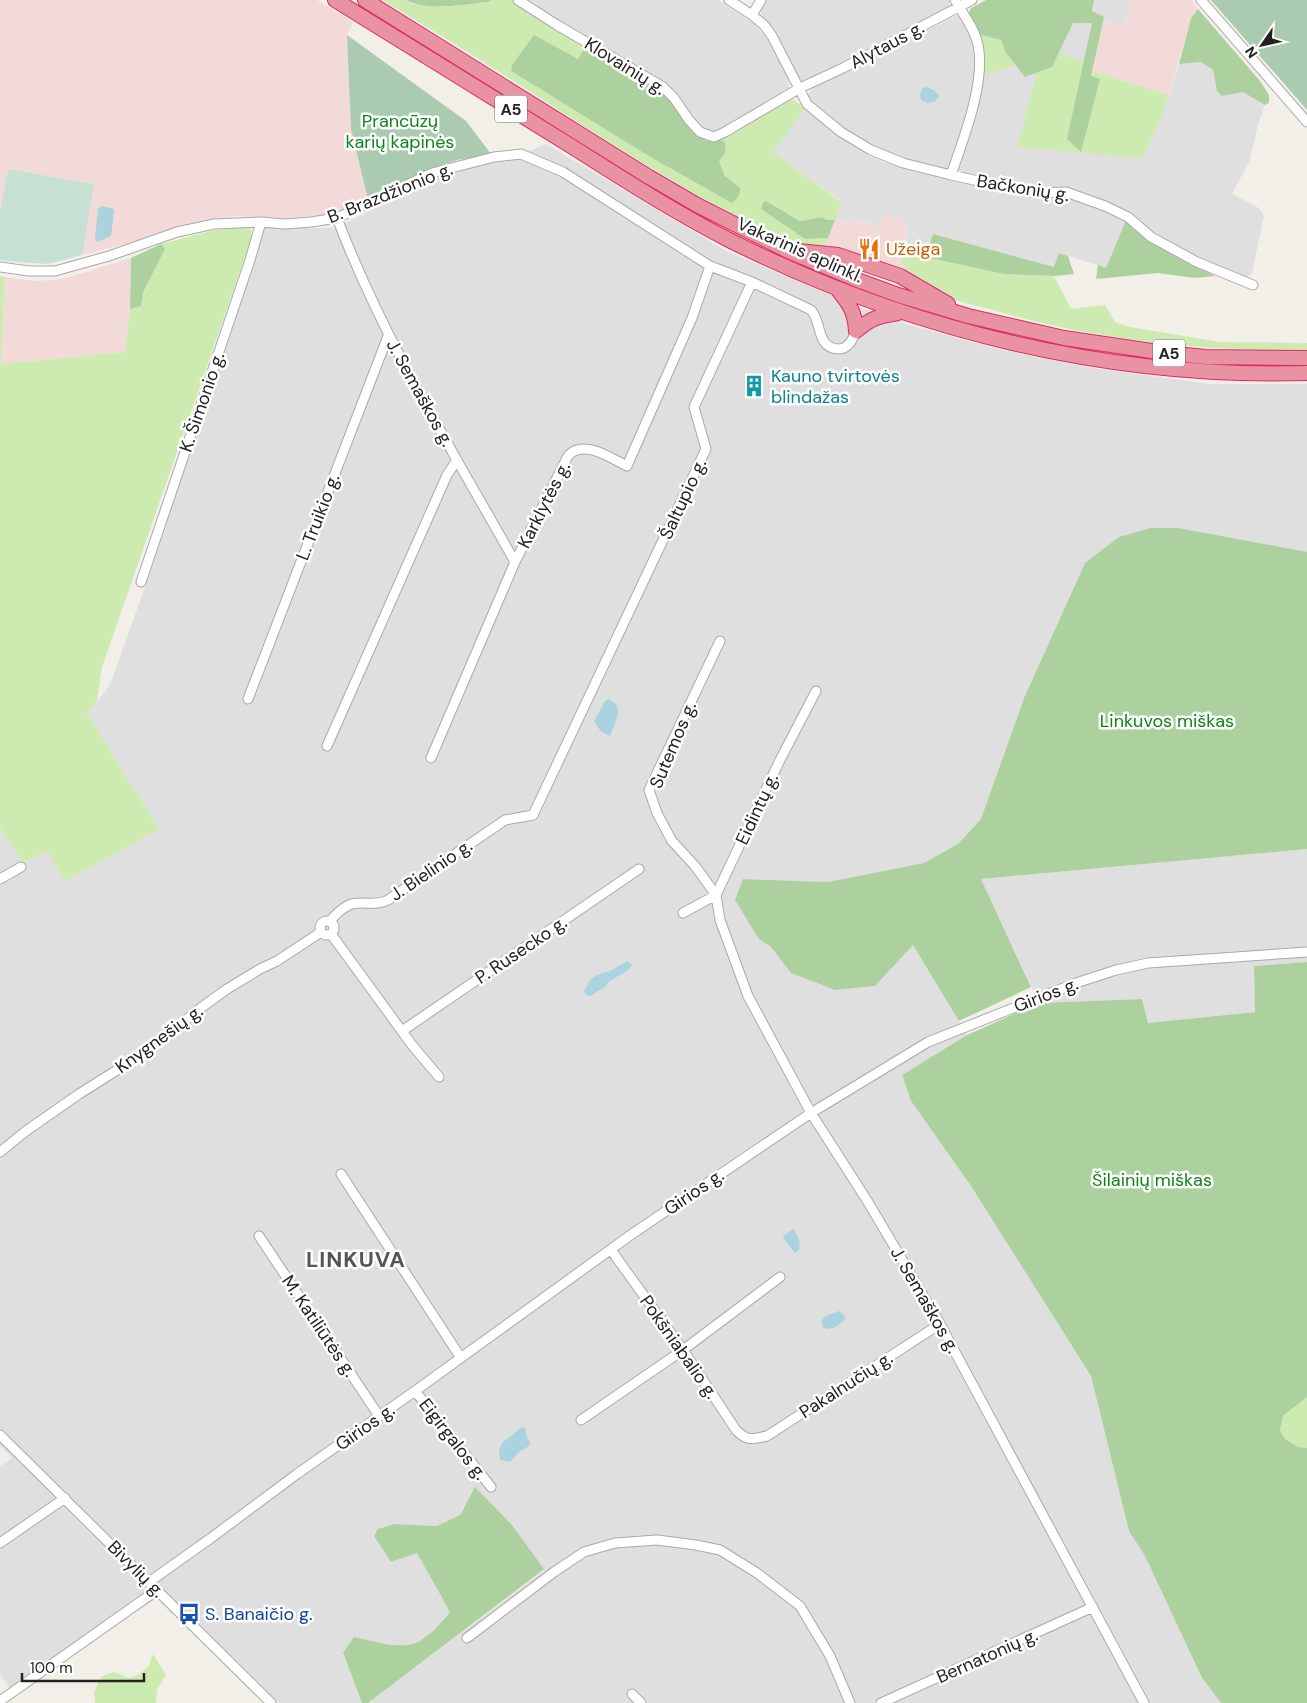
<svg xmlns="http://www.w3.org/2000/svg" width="1307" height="1703" viewBox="0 0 1307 1703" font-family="'DM Sans',sans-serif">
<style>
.residential{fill:#e0dfdf}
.commercial{fill:#f2dad9}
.grass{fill:#cdebb0}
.forest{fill:#add19e}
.wetland{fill:#c6e0d4}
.cemetery{fill:#aacbaf}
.water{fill:#aad3df}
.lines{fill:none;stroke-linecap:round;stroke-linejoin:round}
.minor-casing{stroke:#a9a9a9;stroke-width:11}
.highway-casing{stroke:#dc2a67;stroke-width:16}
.minor{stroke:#fff;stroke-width:9}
.highway{stroke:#e892a2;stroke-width:14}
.labels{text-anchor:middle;stroke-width:5;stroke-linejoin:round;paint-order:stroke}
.shield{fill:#fff;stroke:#646464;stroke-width:1}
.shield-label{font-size:16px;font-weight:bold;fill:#222}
.street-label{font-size:18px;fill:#222;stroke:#fff}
.park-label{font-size:18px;fill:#0c8416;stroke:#fff}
.food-label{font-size:18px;fill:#c56008;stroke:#fff;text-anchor:start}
.culture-label{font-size:18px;fill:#0d838f;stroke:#fff;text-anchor:start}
.transit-label{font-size:18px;fill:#164399;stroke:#fff;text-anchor:start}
.district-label{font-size:22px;font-weight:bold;letter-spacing:1px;fill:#555;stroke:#fff}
</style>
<rect width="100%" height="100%" fill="#f2efe9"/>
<!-- residential -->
<path class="residential" d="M524,0H718L753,23L765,36L787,73L789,87L785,95L715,133L704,131L574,30Z
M766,0H949L950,2L946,10L839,66L804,82L799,79L772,30L761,17V8Z
M1094,0H1132L1124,26L1106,20L1102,24L1103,17L1091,11Z
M957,15H961L972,37L975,49L976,69L969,112L951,167L947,170H943L883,153L847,131L809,98L808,94L815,86L883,54Z
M1073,23H1092L1081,152L1142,158L1162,116L1179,64L1201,62L1213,70L1217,91L1243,92L1265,105L1258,125L1249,162L1232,194L1259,208L1264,216L1252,273L1246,278L1178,247L1099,199L1033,190L960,174L958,167L982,76L1015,65L1025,77L1066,37Z
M806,108L856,147L869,156L881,161L915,172L1016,196L1038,199L1067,197L1107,210L1126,220L1106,268L1059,253L1055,268L933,234L925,257L903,252L908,225L885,213L881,227L859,220L857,223L835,220L842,202L772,152Z
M546,144L728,252L864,309L912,326L1002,350L1092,368L1211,384H1307V552L1085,563L1024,698L981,819L958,844L924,863L828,882L743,879L759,939L771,947L791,973L913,945L941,989L967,1035L902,1075L911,1101L971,1186L1091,1376L1129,1531L1145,1556L1202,1678L1221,1703H368L544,1570L464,1505L460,1515L437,1526L394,1524L378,1529L374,1536L417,1553L450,1612L423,1640L406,1646L382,1643L343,1654L362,1703H264L157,1598L14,1695L0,1674V1466L12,1458L0,1445V827L23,863L47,851L159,829L87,713L110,685L146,584L255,260L263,228H336L437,176L496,162L521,154Z
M1307,849V962L1254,966L1255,1012L1148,1023L1142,999L1039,1003L981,879Z"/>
<!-- commercial -->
<path class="commercial" d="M0,0H317L353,22L347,35L351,128L368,199L340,212L321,216L286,218L238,216L203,220L129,243L82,255L93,184L8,169L0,212Z
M1132,0H1191L1198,9L1191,18L1169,95L1092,71L1102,24L1106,20L1124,26Z
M885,213L908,224L901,263L919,283L916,291L828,259L824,249L835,220L857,223L858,220L880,227Z
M131,258L130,309L125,352L1,364L5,277L34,281L52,280L70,277Z"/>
<!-- grass -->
<path class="grass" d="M344,0H353L691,209L761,246L819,272L937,314L936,318L818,275L688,213Z
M382,0H406L412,4L440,7L488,2L492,0H513L586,45L578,59L511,71L647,155L740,189L725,176L718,161L726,152L725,142L720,140L792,99L806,108L773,152L842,203L835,220H827L822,217L800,221L788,213L761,208L805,239L828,238L824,249L817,250C728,219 647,166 568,116C507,76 445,38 382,0Z
M978,34L1001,40L1006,53L1015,65L982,76Z
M1059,53L1084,61L1067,139L1080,151L1100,79L1091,76L1092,71L1169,95L1162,116L1142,158L1017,147L1037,72L1052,67Z
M250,227L252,237L102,667L97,701L87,713L159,829L65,881L47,851L23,863L0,827V276L5,277L1,364L125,352L130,309L141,305L143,294L165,249L161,244L215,230Z
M903,252L1004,274L1054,276L1071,309L1105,305L1115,322L1130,327L1220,342L1307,343V350C1203,352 1097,340 996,311C977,305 953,302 935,292C921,285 911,274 901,263Z
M958,319L1060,344L1126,355L1181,361L1241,365L1307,364V368L1194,365L1071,350L956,324Z
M1307,1397V1448L1298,1447L1285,1439L1280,1430L1283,1416Z
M153,1654L166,1675L157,1690L156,1703H95L94,1692L102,1676L114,1672L129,1678L138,1675L148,1667Z"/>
<!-- forest -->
<path class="forest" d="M406,0H492L488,2C465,4 426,12 406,0Z
M986,0H1094L1092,11L1104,17L1091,76L1100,79L1081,152L1067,139L1092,23H1073L1052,67L1025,77L1006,53L1001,40L978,34L969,13L971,8Z
M1198,9L1260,81L1269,95V103L1265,105L1243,92L1222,96L1217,91L1213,70L1201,62L1179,64L1191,18Z
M534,35L578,59L586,45L660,89L674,103L692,132L707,141L720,140L725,142L726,152L719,161L725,176L740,188C740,195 737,199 732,203L647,155L511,71L512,65Z
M766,201L800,221L822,217L827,220H835L828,238L805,239L761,209L763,202Z
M1126,220L1158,246L1215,276L1195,278L1158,273L1096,279L1098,265L1106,268Z
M933,234L1054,267L1059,253L1068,256L1074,274L1054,276L1004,274L925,257Z
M161,244L165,249L143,293L141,306L130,309L131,258Z
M1151,528H1178L1307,552V849L981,879L1031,987L959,1021L913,945L875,986L835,990L791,973L771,947L759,939L735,900L743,879L828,882L924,863L958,844L981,819L1024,698L1085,563L1119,537Z
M1307,962V1397L1283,1416L1280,1430L1285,1439L1298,1447L1307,1448V1703H1221L1202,1678L1145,1556L1129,1531L1091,1376L971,1186L911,1101L902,1075L967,1035L1039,1003L1142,999L1148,1023L1255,1012L1254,966Z
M475,1487L512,1525L544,1569L368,1703H362L343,1653L354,1637C375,1641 406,1653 424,1638C434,1631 442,1621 450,1612L417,1553L391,1562L374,1536L378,1529L394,1524L437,1526L460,1515Z"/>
<!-- wetland -->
<path class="wetland" d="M8,169L94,184L82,255L48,264L17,262L0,260V212Z"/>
<!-- cemetery -->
<path class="cemetery" d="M1211,0H1307V110Z
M347,35L466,121L491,154L457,160L426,170L368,199L351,129Z"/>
<!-- water -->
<path class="water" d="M926,87L934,90L939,96L935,102L927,103L921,100L920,95L922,89Z
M102,206L114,209V213L111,236L97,242L95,238L98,208Z
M609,699L616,704L619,712L610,736C602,733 598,729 594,721L605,701Z
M627,961L632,965L627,971L608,982L605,987L590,996L586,995L584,991L590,980L597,975L612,970Z
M793,1229C798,1234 801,1242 799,1250L795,1253L784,1239L783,1236Z
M839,1311L845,1316V1320L834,1328L828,1329L823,1327L821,1321L826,1316Z
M522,1427L525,1428L527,1437L530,1442L529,1446L519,1452L510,1462L500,1460L499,1451L502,1443Z"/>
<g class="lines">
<!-- minor casing -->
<g class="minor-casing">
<path id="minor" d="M518,0L557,25L663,87L674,98L689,120L700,132L714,137L725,132L800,88L843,68L972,0
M729,0L752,15L764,25L772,36L807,104L841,132L871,150L903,163L951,175L1033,193L1066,192L1105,206L1128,217L1151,237L1197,262L1253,285
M1201,0L1307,122
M752,15L761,0
M951,175C963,140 986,82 978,45C975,29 963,14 955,0
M337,218C383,339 452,450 515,562
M0,267L29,271H55L109,256L177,232L214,224L261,222L285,224L311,222L337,218L432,173L494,157L521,154L563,172L710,266L752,282
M141,582L250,260L261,222
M720,641L649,790L657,813L672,841L695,866L716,895L720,920L748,996L811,1113L868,1202L940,1324L1144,1703
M248,699L388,336
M327,746L447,475L457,460
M431,758L515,562L565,462C566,459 569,454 571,453C588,441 612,459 627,466L692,318L710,266
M0,879L21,867
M683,913L716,895L780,760L816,691
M320 928a7 7 0 1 1 14 0a7 7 0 1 1-14 0Z
M330,921C335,915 341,909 349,905C360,900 375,907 388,900L505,820L533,815L706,449L694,407L752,282L811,310C822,321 816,348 838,349C849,349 853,339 856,331
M331,934L412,1045L439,1077
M402,1031L639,869
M0,1152L26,1131L79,1094L141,1055L202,1007L227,989L260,969L277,961L321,932
M341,1174L461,1358
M259,1236L379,1416
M611,1250L683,1350L736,1430C748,1442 752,1439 767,1436L940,1324
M415,1391L491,1487
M581,1420L683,1350L780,1277
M0,1435L271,1703
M0,1543L65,1498
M149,1582L211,1538L297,1474L415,1391L632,1234L811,1113L928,1042L1076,983L1116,970L1148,963L1307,952
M467,1638L554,1572L584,1552L615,1543L657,1540L696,1545L720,1550L757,1573L800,1606L830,1656L850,1703
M632,1694L641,1703
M0,1701L157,1590
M881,1703L1093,1607"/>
</g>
<!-- highway casing -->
<g class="highway-casing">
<path id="highway" d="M335,0C414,48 492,98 571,146C623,179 676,213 731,241C909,330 1108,379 1307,373
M365,0L649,177L697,205L788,251L860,281L898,295L968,316L1064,338L1165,353L1206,357L1307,358
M798,251L838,255L900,276L948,304
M838,290C850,305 855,312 856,331
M856,331C871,318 879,316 898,313"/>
</g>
<!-- minor -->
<use href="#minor" class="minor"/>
<!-- highway -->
<use href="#highway" class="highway"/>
</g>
<!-- icons -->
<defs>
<g id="restaurant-bare" transform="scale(1.725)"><path d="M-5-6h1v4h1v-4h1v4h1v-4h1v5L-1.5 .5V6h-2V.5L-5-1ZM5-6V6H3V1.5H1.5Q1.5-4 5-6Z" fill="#e8710a" stroke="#fff" stroke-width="2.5" paint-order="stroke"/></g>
<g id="building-bare" transform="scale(1.725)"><path d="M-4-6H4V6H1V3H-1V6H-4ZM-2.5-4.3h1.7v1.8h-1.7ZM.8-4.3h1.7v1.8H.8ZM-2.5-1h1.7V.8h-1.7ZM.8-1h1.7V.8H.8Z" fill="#0f9aa8" stroke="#fff" stroke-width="2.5" paint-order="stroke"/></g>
<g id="bus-bare" transform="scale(1.725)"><path d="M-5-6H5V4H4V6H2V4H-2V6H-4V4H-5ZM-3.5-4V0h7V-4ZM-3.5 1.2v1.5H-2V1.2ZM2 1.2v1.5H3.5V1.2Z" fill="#1a4fb4" stroke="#fff" stroke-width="2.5" paint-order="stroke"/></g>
</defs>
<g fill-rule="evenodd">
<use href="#restaurant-bare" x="869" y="249"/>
<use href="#building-bare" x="754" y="386"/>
<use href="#bus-bare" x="189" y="1614"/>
</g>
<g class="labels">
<!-- shield labels -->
<g class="shield">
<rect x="495" y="95.5" width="32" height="27" rx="4"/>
<rect x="1153" y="339.5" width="32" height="27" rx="4"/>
</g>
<g class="shield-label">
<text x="511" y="115">A5</text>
<text x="1169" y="359">A5</text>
</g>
<!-- street labels -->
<g class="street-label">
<text transform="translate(887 45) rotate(-28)" y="6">Alytaus g.</text>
<text transform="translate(625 66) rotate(32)" y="6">Klovainių g.</text>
<text transform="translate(1023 188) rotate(9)" y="6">Bačkonių g.</text>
<text transform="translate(390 193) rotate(-22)" y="6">B. Brazdžionio g.</text>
<text transform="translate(800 250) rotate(24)" y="6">Vakarinis aplinkl.</text>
<text transform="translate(420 393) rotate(61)" y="6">J. Semaškos g.</text>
<text transform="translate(202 402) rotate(-71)" y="6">K. Šimonio g.</text>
<text transform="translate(683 499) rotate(-65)" y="6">Šaltupio g.</text>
<text transform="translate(544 505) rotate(-63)" y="6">Karklytės g.</text>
<text transform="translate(318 517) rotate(-69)" y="6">L. Truikio g.</text>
<text transform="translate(673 745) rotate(-67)" y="6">Sutemos g.</text>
<text transform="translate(757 809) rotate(-65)" y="6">Eidintų g.</text>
<text transform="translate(431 870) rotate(-34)" y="6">J. Bielinio g.</text>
<text transform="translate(521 950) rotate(-34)" y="6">P. Rusecko g.</text>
<text transform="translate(1046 995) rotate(-21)" y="6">Girios g.</text>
<text transform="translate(159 1039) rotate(-36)" y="6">Knygnešių g.</text>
<text transform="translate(694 1192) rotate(-34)" y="6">Girios g.</text>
<text transform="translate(925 1300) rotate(60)" y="6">J. Semaškos g.</text>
<text transform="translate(319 1326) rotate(56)" y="6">M. Katiliūtės g.</text>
<text transform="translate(679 1347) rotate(55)" y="6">Pokšniabalio g.</text>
<text transform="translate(846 1385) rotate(-33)" y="6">Pakalnučių g.</text>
<text transform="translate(365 1427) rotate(-35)" y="6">Girios g.</text>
<text transform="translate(453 1439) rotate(52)" y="6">Eigirgalos g.</text>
<text transform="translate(136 1569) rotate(45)" y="6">Bivylių g.</text>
<text transform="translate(987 1656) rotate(-24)" y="6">Bernatonių g.</text>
</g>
<!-- park labels -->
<g class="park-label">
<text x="400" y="127">Prancūzų<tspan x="400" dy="21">karių kapinės</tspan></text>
<text x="1167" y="727">Linkuvos miškas</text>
<text x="1152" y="1186">Šilainių miškas</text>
</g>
<!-- food labels -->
<g class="food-label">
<text x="886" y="255">Užeiga</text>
</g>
<!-- culture labels -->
<g class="culture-label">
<text x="771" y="382">Kauno tvirtovės<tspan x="771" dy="21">blindažas</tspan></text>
</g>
<!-- transit labels -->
<g class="transit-label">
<text x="205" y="1620">S. Banaičio g.</text>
</g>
<!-- district labels -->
<g class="district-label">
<text x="356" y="1267">LINKUVA</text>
</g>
</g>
<!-- north arrow -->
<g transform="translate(1262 45) rotate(236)" stroke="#ffffff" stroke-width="4" paint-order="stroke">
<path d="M0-4L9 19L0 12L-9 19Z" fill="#222222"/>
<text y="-8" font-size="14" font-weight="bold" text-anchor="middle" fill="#222222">N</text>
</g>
<!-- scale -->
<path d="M22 1673v8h122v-8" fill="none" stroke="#222222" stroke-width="2.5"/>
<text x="30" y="1673" font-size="15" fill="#222222" stroke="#ffffff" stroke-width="4" paint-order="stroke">100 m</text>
</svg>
